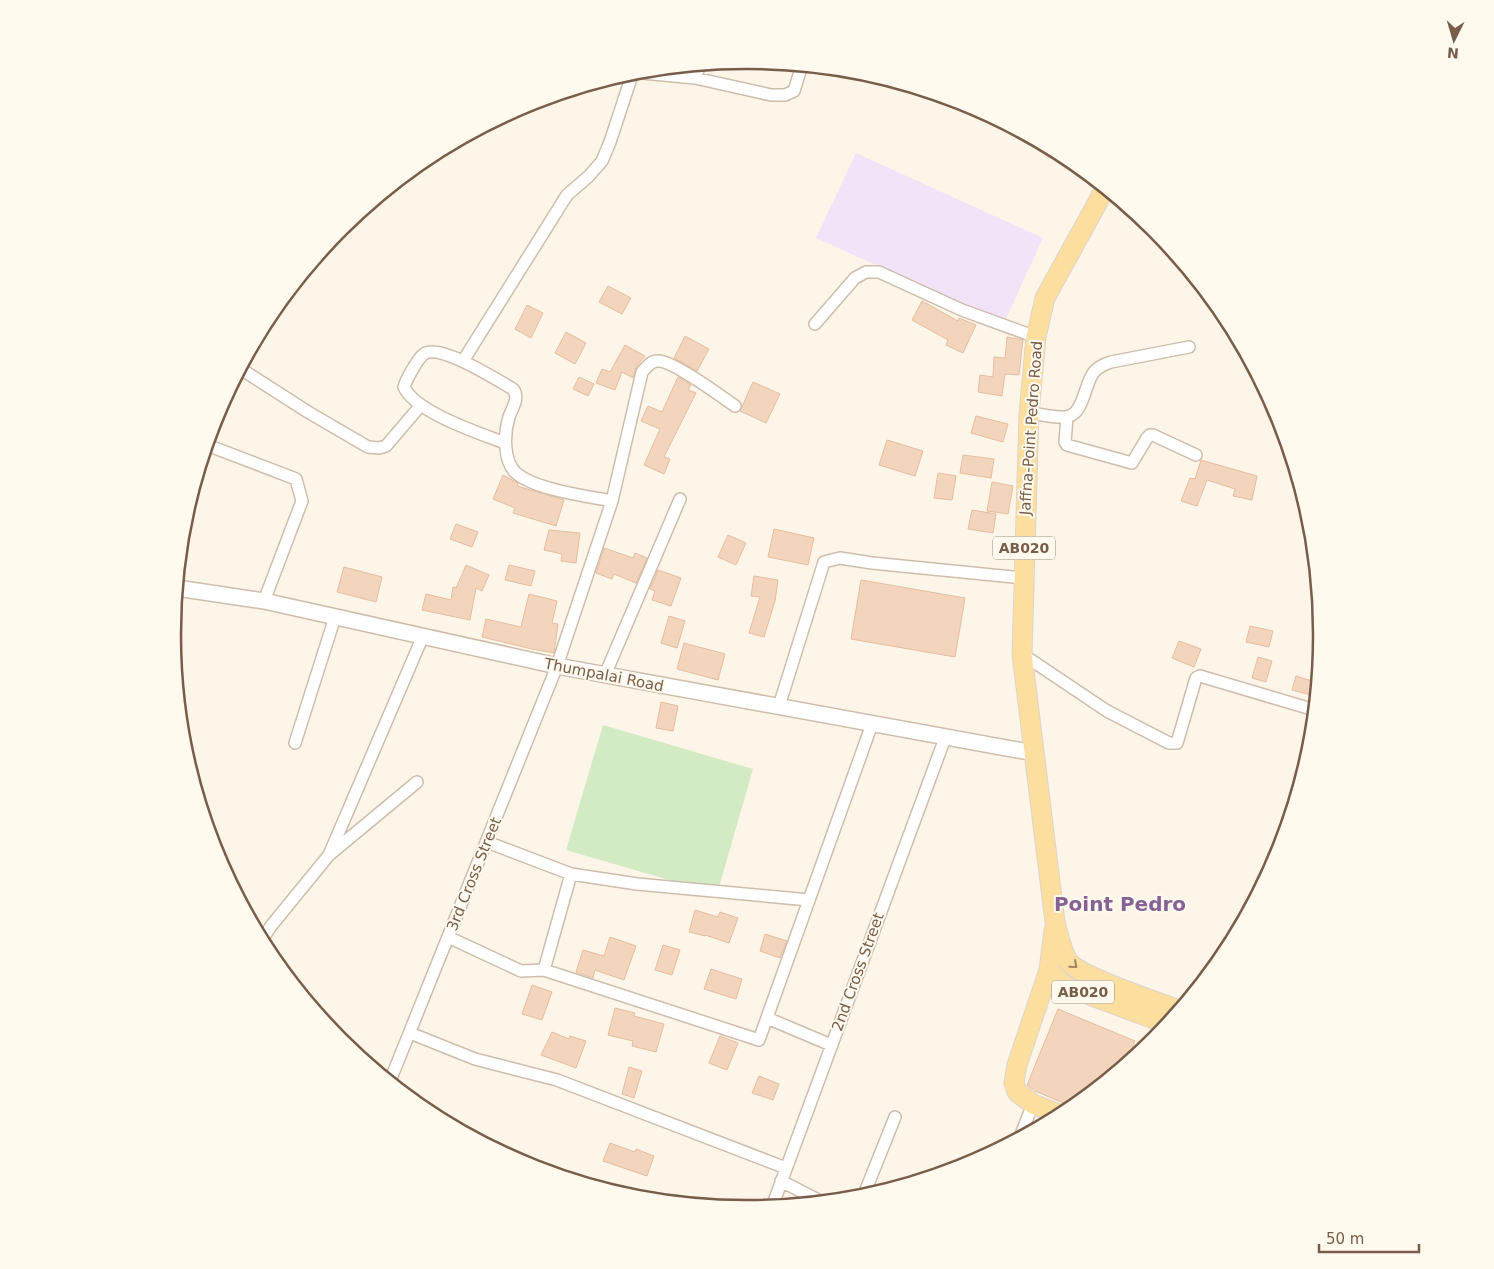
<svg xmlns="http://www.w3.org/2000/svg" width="1494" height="1269" viewBox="0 0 1494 1269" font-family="'DejaVu Sans',sans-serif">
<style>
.education{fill:#f2e3f9}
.green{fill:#d2ebc4}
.building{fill:#f3d5be;stroke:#e6bd9e}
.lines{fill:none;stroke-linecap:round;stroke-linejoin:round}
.minor-casing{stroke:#cfbdac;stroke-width:14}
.tertiary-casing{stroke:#cfbdac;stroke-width:18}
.primary-casing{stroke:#dcd5d0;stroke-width:21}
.minor{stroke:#fff;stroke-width:11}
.tertiary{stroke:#fff;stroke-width:15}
.primary{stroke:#fcde9e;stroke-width:19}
.oneway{stroke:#a08463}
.labels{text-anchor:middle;stroke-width:4;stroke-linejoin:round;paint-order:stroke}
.shield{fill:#fff9ee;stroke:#a08c7b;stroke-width:1}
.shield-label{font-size:14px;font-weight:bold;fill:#785d4a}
.street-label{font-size:15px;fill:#785d4a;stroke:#fff9ee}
.district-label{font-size:20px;font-weight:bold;fill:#856294;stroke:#fff9ee}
.rim{fill:none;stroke:#785d4a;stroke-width:2.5}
</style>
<rect width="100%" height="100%" fill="#fdf5e7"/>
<!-- education -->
<path class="education" d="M856,153L1043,238L1004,323L816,238Z"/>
<!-- green -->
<path class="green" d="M603,725L753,769L717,894L566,850Z"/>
<!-- building -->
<path class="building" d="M608,286L631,298L622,314L599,302Z
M922,301L958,321L959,318L976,325L963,353L946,345L948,340L912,320Z
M527,305L543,313L531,338L515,329Z
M566,332L586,343L575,364L555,353Z
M685,336L709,349L697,371L674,358Z
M1007,337L1023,340L1019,375L1005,374L1002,396L978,392L980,375L993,377L994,357L1005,358Z
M625,345L645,356L636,367L633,378L622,372L615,390L596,383L602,369L610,372Z
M579,377L594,384L588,396L573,389Z
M678,377L691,385L688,390L696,393L664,457L670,459L664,474L644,465L660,429L641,421L648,406L662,412Z
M753,382L780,394L766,423L740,411Z
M976,416L1008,424L1003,442L971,433Z
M887,440L923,451L915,476L879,465Z
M963,455L994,459L991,478L960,473Z
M1201,460L1257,476L1252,500L1233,496L1235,489L1207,480L1197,506L1181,501L1190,478L1195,479Z
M938,473L956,476L952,500L934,498Z
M503,475L518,483L517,486L564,500L556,526L513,513L515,508L493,499Z
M992,482L1013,486L1008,514L987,511Z
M972,510L996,514L993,533L968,529Z
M456,524L478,532L472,547L450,539Z
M774,529L814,538L808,565L768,557Z
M549,530L580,533L576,563L561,561L562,554L544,550Z
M728,535L746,543L736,565L718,557Z
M604,548L633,558L635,553L647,558L636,583L614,574L612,579L596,573Z
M466,565L489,575L482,591L476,588L470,620L422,610L426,594L451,600L453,587L456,588Z
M509,565L535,571L531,586L505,580Z
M344,567L382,577L376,602L337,592Z
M658,570L681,578L671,606L652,600L655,591L650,589Z
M754,576L778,580L775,601L764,637L749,633L760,597L751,596Z
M861,580L965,598L955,657L851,639Z
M529,594L557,601L552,623L558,624L554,653L532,649L482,637L486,619L521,627Z
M669,616L685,621L677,648L661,643Z
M1250,626L1273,631L1269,647L1246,642Z
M1179,641L1201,649L1194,667L1172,658Z
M684,643L725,654L718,680L677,669Z
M1258,657L1272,661L1266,682L1252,678Z
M1296,676L1315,682L1311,695L1292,690Z
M661,702L678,706L673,731L656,728Z
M695,910L718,917L720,912L738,918L729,943L705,935V936L689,932Z
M765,934L787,941L780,958L760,951Z
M610,937L636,946L624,980L595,970L593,978L576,972L583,950L604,956Z
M663,945L680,950L672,975L655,970Z
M711,969L742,979L736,999L704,989Z
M532,985L552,992L542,1020L522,1014Z
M615,1008L635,1013L634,1016L664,1024L656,1052L632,1046L633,1041L608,1035Z
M1058,1009L1135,1041L1126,1063L1073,1107L1035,1091L1027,1085Z
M552,1032L569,1039L570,1036L586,1041L576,1068L541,1055Z
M720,1036L738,1043L727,1070L709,1063Z
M629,1067L642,1071L634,1098L622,1094Z
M759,1076L779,1084L773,1100L752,1093Z
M610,1143L635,1152L636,1149L654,1156L647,1176L603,1161Z"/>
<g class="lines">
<!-- minor casing -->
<g class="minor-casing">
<path id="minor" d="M632,72L695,78L771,95H785L794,91L802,65
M695,78L700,65
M815,324L855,278L866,272H879L962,310L1036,337
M463,361L567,195L589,176L602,161L610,142L633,72
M241,369L308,412L368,447L379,448L386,446L421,405
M1029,413C1041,414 1054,418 1065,417C1084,416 1084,384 1094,372C1098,367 1105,364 1111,362L1189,347
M1067,417L1065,442L1067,445L1132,463L1147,438L1150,435H1153L1196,455
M505,443C479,433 415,412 404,387C406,380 418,358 424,354C440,343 497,380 513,389C520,398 512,408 509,417C504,433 503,461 516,473C536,490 586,496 612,501
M207,445L296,479L302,501L264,601
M1022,654L1107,711L1169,743H1177L1196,678L1200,676L1308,708H1314
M605,675L680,499
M779,706L824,562L840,558L872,563L1023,578
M295,743L335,617
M487,842L571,874L637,884L809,900
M329,855L423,636
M448,937L521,971L544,970L759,1040L872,724
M262,940L271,926L329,855L417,782
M544,970L571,874
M767,1018L831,1045
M410,1033L475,1059L557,1080L786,1168
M390,1081L557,666L612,501L642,372C647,367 650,361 658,361C672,360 722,397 735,406
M1020,1137L1033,1104
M781,1181L822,1202
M863,1197L895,1117
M772,1207L945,738"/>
</g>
<!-- tertiary casing -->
<g class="tertiary-casing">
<path id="tertiary" d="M177,588L264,601L557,666L1034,753"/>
</g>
<!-- primary casing -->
<g class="primary-casing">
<path id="primary" d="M1105,189L1045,298L1036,337L1029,413L1022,654L1055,922C1058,933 1062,953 1069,962C1081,977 1155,1001 1176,1009L1178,1011
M1054,930L1049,970L1065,986L1162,1022L1166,1026
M1049,970L1017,1065L1014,1083L1017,1092L1033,1104L1061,1115"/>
</g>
<!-- minor -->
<use href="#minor" class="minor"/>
<!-- tertiary -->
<use href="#tertiary" class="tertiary"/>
<!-- primary -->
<use href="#primary" class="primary"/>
</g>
<!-- one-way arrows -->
<defs><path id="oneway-chevron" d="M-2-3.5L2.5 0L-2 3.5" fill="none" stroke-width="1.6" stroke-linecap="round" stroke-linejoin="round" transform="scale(1.25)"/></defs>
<use class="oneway" href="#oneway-chevron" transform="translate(1074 965) rotate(41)"/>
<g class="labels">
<!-- shield labels -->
<g class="shield">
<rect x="993" y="536.5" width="62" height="23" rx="4"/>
<rect x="1052" y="980.5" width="62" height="23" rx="4"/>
</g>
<g class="shield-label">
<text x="1024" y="553">AB020</text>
<text x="1083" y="997">AB020</text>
</g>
<!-- street labels -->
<g class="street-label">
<text transform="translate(1031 428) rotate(-86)" y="5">Jaffna-Point Pedro Road</text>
<text transform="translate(604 675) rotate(11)" y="5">Thumpalai Road</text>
<text transform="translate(474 874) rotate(-68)" y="5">3rd Cross Street</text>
<text transform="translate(858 972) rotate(-70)" y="5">2nd Cross Street</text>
</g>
<!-- district labels -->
<g class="district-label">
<text x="1120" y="911">Point Pedro</text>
</g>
</g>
<!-- crop -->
<path d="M0 0H1494V1269H0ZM746 69H748A565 565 0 0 1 1313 634V635A565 565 0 0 1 748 1200H746A565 565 0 0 1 181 635V634A565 565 0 0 1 746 69Z" fill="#fff9ee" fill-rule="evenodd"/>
<path class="rim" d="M746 69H748A565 565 0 0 1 1313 634V635A565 565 0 0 1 748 1200H746A565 565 0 0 1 181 635V634A565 565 0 0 1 746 69Z"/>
<!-- north arrow -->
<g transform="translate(1454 40) rotate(185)" stroke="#fff9ee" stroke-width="4" paint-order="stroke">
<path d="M0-4L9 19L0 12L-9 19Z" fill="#785d4a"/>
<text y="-8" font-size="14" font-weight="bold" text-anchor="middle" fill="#785d4a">N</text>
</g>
<!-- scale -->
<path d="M1319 1244v8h100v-8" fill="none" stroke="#785d4a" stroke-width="2.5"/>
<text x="1326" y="1244" font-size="15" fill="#785d4a" stroke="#fff9ee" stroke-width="4" paint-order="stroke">50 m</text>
</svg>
